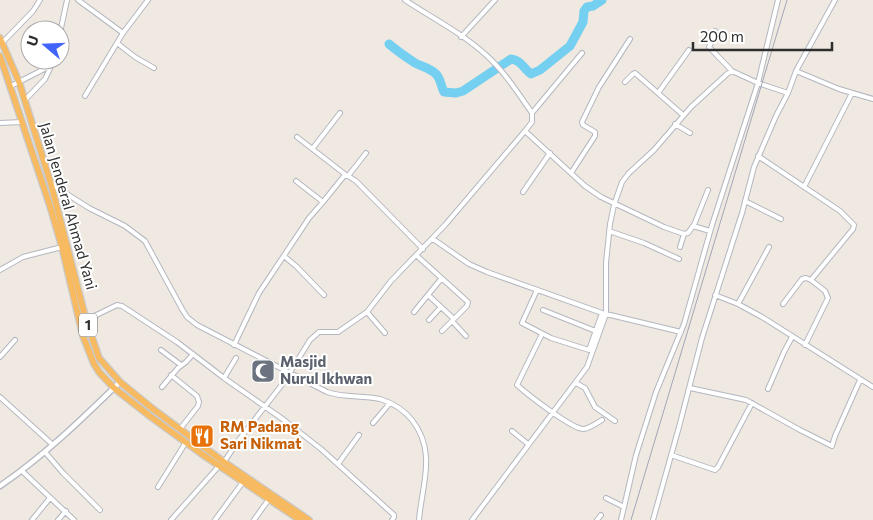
<svg xmlns="http://www.w3.org/2000/svg" width="873" height="520" viewBox="0 0 873 520" font-family="Commissioner,sans-serif">
<style>
.lines{fill:none;stroke-linecap:round;stroke-linejoin:round}
.river{stroke:#75cff0;stroke-width:9}
.minor-casing{stroke:#b4b7c1;stroke-width:6}
.tertiary-casing{stroke:#b4b7c1;stroke-width:7}
.trunk-casing{stroke:#c9c9c9;stroke-width:8}
.minor{stroke:#fff;stroke-width:4}
.tertiary{stroke:#fff;stroke-width:4.5}
.trunk{stroke:#f8ba60;stroke-width:5.5}
.rail{stroke:#a3a6b8;stroke-width:1}
.labels{text-anchor:middle;stroke-width:4;stroke-linejoin:round;paint-order:stroke}
.shield{fill:#fff;stroke:#6d6d6d;stroke-width:1}
.shield-label{font-size:14px;font-weight:bold;fill:#2e2e2e}
.street-label{font-size:15px;fill:#2e2e2e;stroke:#fff}
.worship-label{font-size:15px;font-weight:bold;fill:#5b616d;stroke:#fff;text-anchor:start}
.food-label{font-size:15px;font-weight:bold;fill:#c56008;stroke:#fff;text-anchor:start}
</style>
<rect width="100%" height="100%" fill="#efe9e1"/>
<g class="lines">
<!-- river -->
<path class="river" d="M389,44C397,51 406,57 415,63C423,67 430,68 436,74C441,79 441,87 444,92L456,93L463,91L511,59C521,60 523,68 531,74L540,70L570,46L583,22L584,11L587,7L593,6L602,0"/>
<!-- minor casing -->
<g class="minor-casing">
<path id="minor" d="M78,0L123,33L148,0
M405,0C432,18 462,33 486,55C504,71 518,93 532,113V122L525,131
M715,31L713,39L709,47L732,71
M60,33L67,0
M461,37L495,0
M3,42L33,11L40,0
M117,43L135,57L154,68
M796,71L839,89L873,99
M625,82L633,74L635,73L683,115
M11,86L52,65
M658,93L689,50
M85,96L123,33
M25,100L45,79L54,60
M532,113L582,53
M0,123L22,122
M675,124L690,133
M297,137L346,175
M313,148L340,113
M758,156L840,211L854,225L853,229L811,280L825,291L828,298L805,345
M571,173L595,136V132L583,125L582,122L599,87L630,39
M348,176L366,153
M296,181L323,202L344,176H348L356,181L423,249
M51,184L89,208L125,226L145,241L182,309L187,317L197,325L327,392C344,398 362,395 380,399C393,403 404,410 412,420C437,452 422,484 419,520
M804,187L852,93
M523,192L550,153
M745,201L781,219
M694,225L708,190
M609,231L644,243L679,259
M433,239L469,264L487,272L602,313L681,332
M680,247L684,234L688,233L693,226L710,231
M416,255L468,302L467,306L442,331
M284,256L297,267L324,295
M0,270L23,257L62,247
M537,290L522,323L551,338L589,350L602,313
M428,295L454,319
M715,295L738,304L762,317L873,387
M738,304L769,247
M783,304L802,279L806,278L811,280
M543,310L598,332
M367,312L385,333
M414,312L441,279
M86,320L117,305L122,306L177,342L224,378L284,420L321,449L394,515V517L392,520
M429,320L441,307
M452,321L466,336
M542,334L517,385C527,394 573,430 584,429C590,428 597,423 602,420
M234,345L259,293L309,218L323,202
M161,350L181,365
M0,357L15,340
M171,375L197,396L199,402L198,406L180,429
M224,378L236,358
M576,383L585,388L595,407L615,421
M162,387L178,368L186,362L193,354
M690,388L746,400L800,430L832,446L835,436L860,380
M768,389L784,352L792,337
M0,397L53,445
M373,423L390,403
M512,431L528,444
M45,452L63,473L100,510
M671,455L715,470L718,467L752,403
M224,462L238,441L284,382L310,340L319,332H338L367,312L391,281L445,225L525,131L585,186L601,197L664,227L684,234
M338,464L359,435
M22,471L74,520
M158,487L186,442
M606,498L624,507
M32,520L50,498
M58,520L66,511
M171,520L219,466
M215,520L243,482
M254,520L269,499
M472,520L587,367L606,314V263L610,224L614,205L622,182L629,173L654,150L691,107L727,74L732,71L758,83L788,93
M597,520L601,515
M621,520L636,455L656,392L684,324L712,225L758,83L778,0
M653,520L679,427L702,338L742,213L754,167L776,116L788,93L796,71L835,0"/>
</g>
<!-- tertiary casing -->
<g class="tertiary-casing">
<path id="tertiary" d="M0,486C44,456 82,419 120,382"/>
</g>
<!-- trunk casing -->
<g class="trunk-casing">
<path id="trunk" d="M0,38L19,82L51,184L86,320L99,358L120,382L153,409L224,462L309,520
M0,56L50,206L62,247L83,336L94,364L99,372L114,388L151,417L206,457L300,520"/>
</g>
<!-- minor -->
<use href="#minor" class="minor"/>
<!-- tertiary -->
<use href="#tertiary" class="tertiary"/>
<!-- trunk -->
<use href="#trunk" class="trunk"/>
<!-- rail -->
<path class="rail" d="M631,520L787,0"/>
</g>
<!-- icons -->
<defs>
<g id="mosque-square" transform="scale(1.25)"><rect x="-9" y="-9" width="18" height="18" rx="4" fill="#6b7280" stroke="#fff"/><path d="M3.5-4.9A6 6 0 1 0 3.5 4.9A5 5 0 1 1 3.5-4.9Z" fill="#fff"/></g>
<g id="restaurant-square" transform="scale(1.25)"><rect x="-9" y="-9" width="18" height="18" rx="4" fill="#e8710a" stroke="#fff"/><path d="M-5-6h1v4h1v-4h1v4h1v-4h1v5L-1.5 .5V6h-2V.5L-5-1ZM5-6V6H3V1.5H1.5Q1.5-4 5-6Z" fill="#fff"/></g>
</defs>
<g fill-rule="evenodd">
<use href="#mosque-square" x="263" y="371"/>
<use href="#restaurant-square" x="202" y="436"/>
</g>
<g class="labels">
<!-- shield labels -->
<rect class="shield" x="79" y="313.5" width="18" height="23" rx="4"/>
<g class="shield-label">
<text x="88" y="330">1</text>
</g>
<!-- street labels -->
<g class="street-label">
<text transform="translate(68 206) rotate(74)" y="5">Jalan Jenderal Ahmad Yani</text>
</g>
<!-- worship labels -->
<g class="worship-label">
<text x="280" y="367">Masjid<tspan x="280" dy="17">Nurul Ikhwan</tspan></text>
</g>
<!-- food labels -->
<g class="food-label">
<text x="220" y="432">RM Padang<tspan x="220" dy="17">Sari Nikmat</tspan></text>
</g>
</g>
<!-- north arrow -->
<g transform="translate(45 45) rotate(289)"><circle r="24" fill="#ffffff" stroke="#ababab"/>
<path d="M0-4L9 19L0 12L-9 19Z" fill="#4264fb"/>
<text y="-8" font-size="14" font-weight="bold" text-anchor="middle" fill="#2e2e2e">U</text>
</g>
<!-- scale -->
<path d="M693 42v8h139v-8" fill="none" stroke="#2e2e2e" stroke-width="2.5"/>
<text x="700" y="42" font-size="15" fill="#2e2e2e" stroke="#ffffff" stroke-width="4" paint-order="stroke">200 m</text>
</svg>
